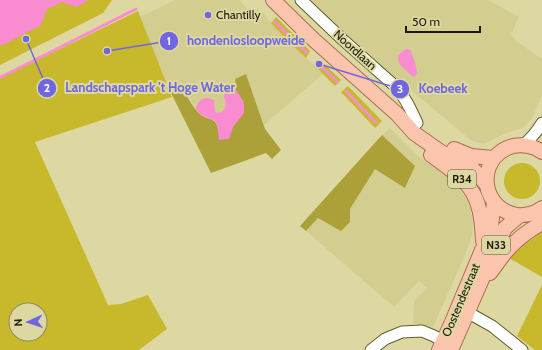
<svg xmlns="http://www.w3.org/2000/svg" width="542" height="350" viewBox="0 0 542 350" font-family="Cabin,sans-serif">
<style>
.built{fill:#d4cd90}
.green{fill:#c7b82c;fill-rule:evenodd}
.forest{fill:#aca038}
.water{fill:#f98cd1}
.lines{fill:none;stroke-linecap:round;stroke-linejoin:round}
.stream{stroke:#f98cd1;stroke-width:3}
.minor-casing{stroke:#635d2b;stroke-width:13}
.major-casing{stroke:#ab6e4f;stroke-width:16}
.minor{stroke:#fff;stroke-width:11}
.major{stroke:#fbc4ad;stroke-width:14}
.poi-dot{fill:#7066e1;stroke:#ddd8a2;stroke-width:1.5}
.labels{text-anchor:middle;stroke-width:4;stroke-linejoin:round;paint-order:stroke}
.shield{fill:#ddd8a2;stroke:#555234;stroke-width:1}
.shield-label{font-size:11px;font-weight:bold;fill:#1b1905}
.poi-label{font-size:12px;fill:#1b1905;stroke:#ddd8a2;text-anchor:start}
.street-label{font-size:12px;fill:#1b1905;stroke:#ddd8a2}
.leader{fill:none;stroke:#7066e1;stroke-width:1.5}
.callout-dot{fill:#7066e1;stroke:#ddd8a2;stroke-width:1.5}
.mark-label{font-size:12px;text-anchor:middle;font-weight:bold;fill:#fff}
.callout-label{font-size:13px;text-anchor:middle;font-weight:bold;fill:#7066e1;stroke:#ddd8a2;stroke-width:4;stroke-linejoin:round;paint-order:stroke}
</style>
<rect width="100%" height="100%" fill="#ddd8a2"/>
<!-- built -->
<path class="built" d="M175,0H239L252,14L258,8L287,40L323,74L264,125L246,74L235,79V84L229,87L223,97L225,102V109L223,112L219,113L196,104V109L182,87L170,91L140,17Z
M307,0H488L519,17L511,34L516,41L542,59V96L532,118L523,128L506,133L484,144L472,141L348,38Z
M390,128L417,155L429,164L443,173L457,187L466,198L470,208L473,223L472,236L464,258L433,327L413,324L414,301L427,288L419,281L394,307L306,231L318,218L341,230L350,222V209L375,169L406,187L415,166L382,135Z"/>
<!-- green -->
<path class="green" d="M0,0H112L103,13L0,65Z
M138,11L172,97L35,142L108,305L121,304L148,295L167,329L139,350H0V78ZM16,310H40V334H16Z
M276,17L310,51L306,58L287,40L271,23Z
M320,60L341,80L335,86L314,65Z
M348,86L382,121L375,128L341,92Z
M504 181a18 18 0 1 1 36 0a18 18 0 1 1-36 0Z
M542,232V277L509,258L525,244Z
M542,285V350H535L517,336Z"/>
<!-- forest -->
<path class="forest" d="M246,74L265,129L281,150L272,159L266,153L211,173L170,91L182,87C187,96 192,107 200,114C207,121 216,116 218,129L233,127L244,103L236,90L235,79Z
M382,135L415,166L405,188L375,169L350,209V222L341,231L318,218L306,231L300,226Z"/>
<!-- water -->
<path class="water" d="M0,0H89L76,7L62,2L47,9L41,25L5,44L0,45Z
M407,49L410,50L411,52C413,56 419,72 416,75C416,76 414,76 413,77L411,75C402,67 389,57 407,49Z
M235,84L236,90L244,103V113L233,127L229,139L219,140L217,124L215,121L201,115L196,109C196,104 200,98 207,98C209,98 212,99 214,100L215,112C222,114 227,109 225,101C225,98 223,98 224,95C225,89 231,86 235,84Z"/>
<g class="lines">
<!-- stream -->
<path class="stream" d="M275,22L307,53
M319,64L337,82
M1,77L136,9
M346,91L376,123"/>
<!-- minor casing -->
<g class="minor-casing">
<path id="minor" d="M301,0L342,39L396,87C406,98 411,110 417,123
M523,145C532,138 536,133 542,123
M467,312L492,326L522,350
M371,350L385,339L402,332L422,331L434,336L443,341"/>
</g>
<!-- major casing -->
<g class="major-casing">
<path id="major" d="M273,0L314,40L397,114L414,133L441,152L472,168L487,185
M454,149L471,156L494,158
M542,152C534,146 522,144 513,146C480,155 478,198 507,212C512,214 517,216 522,215C529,215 536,213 542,208
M431,155C470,183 481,191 483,241
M490,273C497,264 503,254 511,246C520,237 531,229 542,223
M439,350L452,322L482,250L490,234L494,203
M451,350L500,238L505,228L519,216"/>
</g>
<!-- minor -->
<use href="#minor" class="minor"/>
<!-- major -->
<use href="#major" class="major"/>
</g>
<!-- markers -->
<circle class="poi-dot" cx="208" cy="15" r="4"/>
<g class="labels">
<!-- shield labels -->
<g class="shield">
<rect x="448" y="170" width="28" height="18" rx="3"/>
<rect x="482" y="236" width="28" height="18" rx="3"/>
</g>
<g class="shield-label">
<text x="462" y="183">R34</text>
<text x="496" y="249">N33</text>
</g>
<!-- poi labels -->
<g class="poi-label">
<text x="216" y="19">Chantilly</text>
</g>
<!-- street labels -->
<g class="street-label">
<text transform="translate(355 50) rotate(42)" y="4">Noordlaan</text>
<text transform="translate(461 300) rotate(-67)" y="4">Oostendestraat</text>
</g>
</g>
<!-- callouts -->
<path class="leader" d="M107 51L169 41M26 39L47 88M319 64L400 89"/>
<g class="callout-dot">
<circle cx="107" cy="51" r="4"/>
<circle cx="26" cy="39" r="4"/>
<circle cx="319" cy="64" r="4"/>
<circle cx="169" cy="41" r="10"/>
<circle cx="47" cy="88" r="10"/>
<circle cx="400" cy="89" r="10"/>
</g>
<g class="mark-label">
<text x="169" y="45">1</text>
<text x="47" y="92">2</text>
<text x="400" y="93">3</text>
</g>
<g class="callout-label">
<text x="246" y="45">hondenlosloopweide</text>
<text x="150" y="92">Landschapspark 't Hoge Water</text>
<text x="443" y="93">Koebeek</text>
</g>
<!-- north arrow -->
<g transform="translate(28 322) rotate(267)"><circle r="19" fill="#ddd8a2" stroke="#8f8c63"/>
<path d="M0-3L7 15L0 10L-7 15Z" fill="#7066e1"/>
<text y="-6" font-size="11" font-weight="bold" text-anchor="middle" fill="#1b1905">N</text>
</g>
<!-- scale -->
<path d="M406 26v6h74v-6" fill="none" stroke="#1b1905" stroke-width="2"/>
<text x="412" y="26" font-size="12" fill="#1b1905" stroke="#ddd8a2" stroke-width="3" paint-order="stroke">50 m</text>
</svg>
